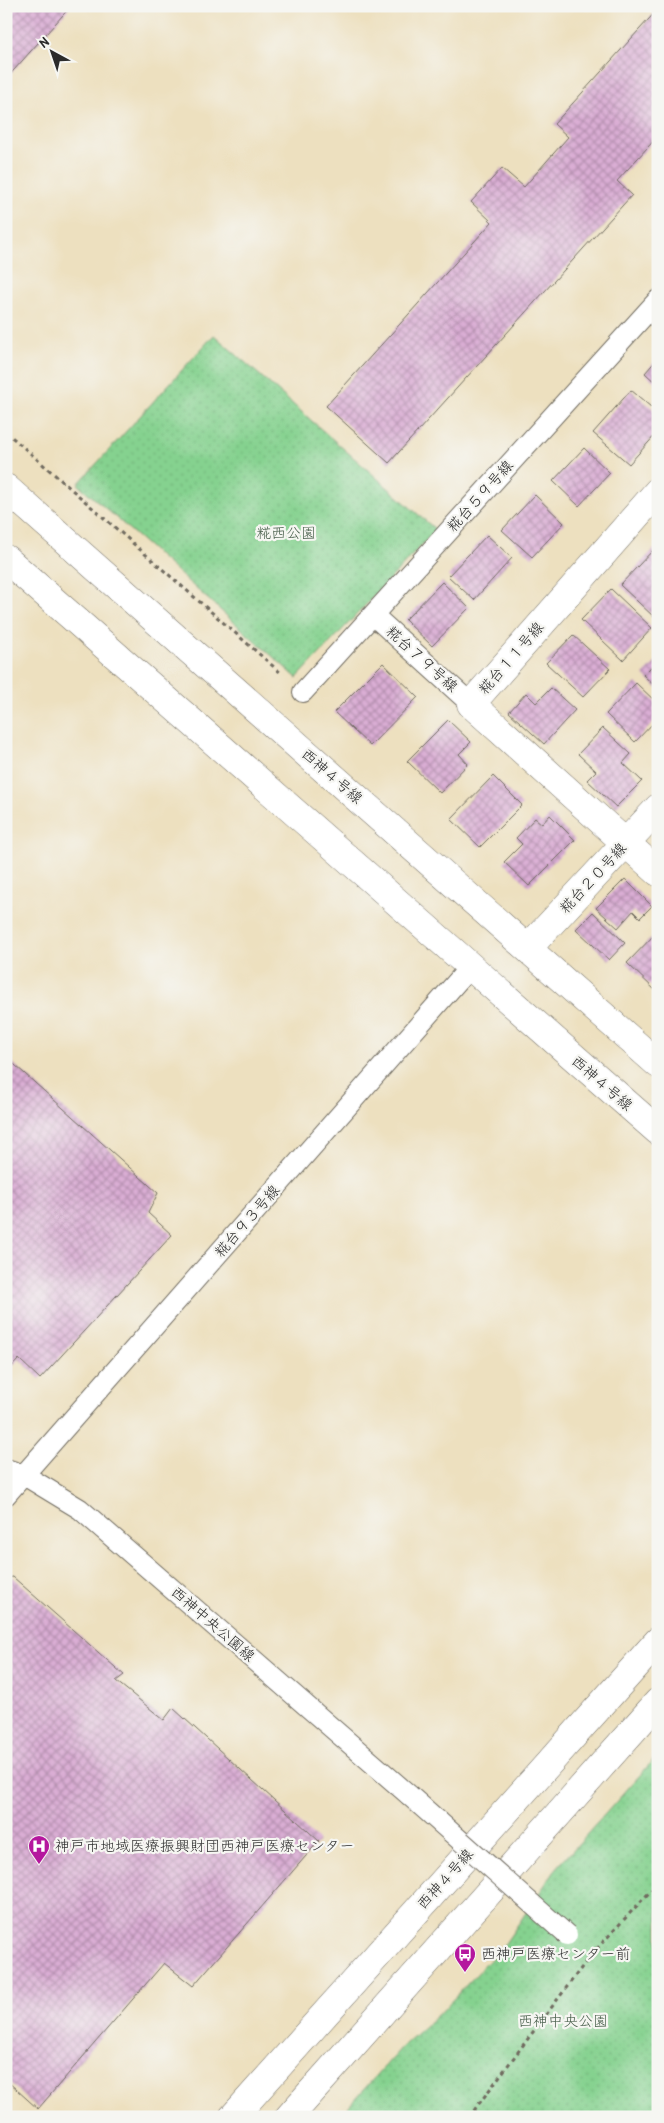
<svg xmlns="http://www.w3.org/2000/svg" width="664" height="2123" viewBox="0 0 664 2123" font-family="'Patrick Hand','Klee One',sans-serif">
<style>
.park{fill:url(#park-dots);stroke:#587e5d}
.building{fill:url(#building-cross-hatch)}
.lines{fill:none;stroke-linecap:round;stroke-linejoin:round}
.pedestrian-casing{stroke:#6f6a5f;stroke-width:22}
.minor-casing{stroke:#6f6a5f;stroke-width:29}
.tertiary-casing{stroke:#6f6a5f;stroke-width:29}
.path{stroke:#6f6a5f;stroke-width:3;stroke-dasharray:4 4;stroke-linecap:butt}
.pedestrian{stroke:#fff;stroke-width:20}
.minor{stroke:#fff;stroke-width:28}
.tertiary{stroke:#fff;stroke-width:28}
.pedestrian-bridge-casing{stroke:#6f6a5f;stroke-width:22;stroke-linecap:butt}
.pedestrian-bridge{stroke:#fff;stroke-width:20}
.labels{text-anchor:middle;stroke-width:4.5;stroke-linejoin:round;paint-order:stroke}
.street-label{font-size:15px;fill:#2b2b2b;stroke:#f6f6f2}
.park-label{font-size:15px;fill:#465d49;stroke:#f6f6f2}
.poi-label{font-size:15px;fill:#2b2b2b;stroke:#f6f6f2;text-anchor:start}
</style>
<defs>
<pattern id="park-dots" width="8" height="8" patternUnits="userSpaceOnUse" patternTransform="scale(1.25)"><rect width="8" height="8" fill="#85d28f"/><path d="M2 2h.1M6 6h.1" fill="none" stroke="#73b47c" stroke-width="1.8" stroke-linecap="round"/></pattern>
<pattern id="building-cross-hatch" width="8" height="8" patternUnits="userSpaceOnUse" patternTransform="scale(1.25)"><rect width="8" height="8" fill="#daadd4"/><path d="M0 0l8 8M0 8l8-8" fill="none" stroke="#b18dac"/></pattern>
</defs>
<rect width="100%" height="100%" fill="#f6f6f2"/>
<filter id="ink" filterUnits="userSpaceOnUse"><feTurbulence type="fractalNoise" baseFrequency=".02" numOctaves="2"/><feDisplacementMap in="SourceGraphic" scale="10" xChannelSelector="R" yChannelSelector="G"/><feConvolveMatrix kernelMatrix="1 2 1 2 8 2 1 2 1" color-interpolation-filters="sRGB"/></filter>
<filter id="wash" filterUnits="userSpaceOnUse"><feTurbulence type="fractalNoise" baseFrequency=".0096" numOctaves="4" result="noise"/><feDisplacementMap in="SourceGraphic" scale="20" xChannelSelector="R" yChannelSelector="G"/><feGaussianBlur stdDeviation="1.12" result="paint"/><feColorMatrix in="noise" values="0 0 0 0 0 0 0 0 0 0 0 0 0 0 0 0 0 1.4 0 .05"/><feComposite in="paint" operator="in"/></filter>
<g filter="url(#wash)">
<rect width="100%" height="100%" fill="#ede0bf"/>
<!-- park -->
<path class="park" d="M214,335L436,530L297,678L78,484Z
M658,1755V2117H339L404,2045L443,2010L504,1945L555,1870Z"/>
<g id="blocks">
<!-- building -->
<path class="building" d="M6,6H71L6,79Z
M658,9V136L617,181L632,195L389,463L326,406L492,222L471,202L502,168L524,187L568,137L554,124Z
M658,358V385L645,373Z
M631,390L658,413V432L629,464L593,433Z
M584,448L610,473L579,506L553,481Z
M535,495L564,523L532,557L502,530Z
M487,535L512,558L474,600L448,576Z
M654,549L658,552V615L655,618L620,585Z
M442,582L469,608L432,646L405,620Z
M611,589L652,628L623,660L581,620Z
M573,635L610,669L583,697L546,663Z
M658,660V689L643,675Z
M383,663L418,697L370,746L334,712Z
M636,683L658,704V718L635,742L606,714Z
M551,688L575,710L544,744L509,712L526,693L536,703Z
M448,720L471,742L459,754L468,764L440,793L407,761Z
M603,728L631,754L623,763L642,781L616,807L587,780L596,771L578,754Z
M493,776L522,805L480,847L451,819Z
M550,815L575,840L529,886L504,862L522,844L516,838L535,818L542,824Z
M625,879L652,906L640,918L633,911L618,928L596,908Z
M593,912L625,943L609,960L576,929Z
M658,931V993L627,963Z
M6,1057L158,1193L148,1213L172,1235L40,1379L19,1359L6,1373Z
M13,1577L124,1675L116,1681L164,1720L173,1708L319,1841L193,1986L164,1963L38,2109L6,2080V1578Z"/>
</g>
</g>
<g filter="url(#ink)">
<use href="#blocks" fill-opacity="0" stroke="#6f6a5f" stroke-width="1"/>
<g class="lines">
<!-- pedestrian casing -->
<g class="pedestrian-casing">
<path id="pedestrian" d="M373,615L471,704
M303,692L658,300
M6,1469L24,1475L80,1509L409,1795
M6,1495L470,967"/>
</g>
<!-- minor casing -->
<g class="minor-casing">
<path id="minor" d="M658,491L471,704L658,872
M528,948L658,808"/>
</g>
<!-- tertiary casing -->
<g class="tertiary-casing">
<path id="tertiary" d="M6,488L658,1064
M6,559L658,1131
M233,2117L658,1641
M289,2117L658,1702"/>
</g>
<!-- path -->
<path class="path" d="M6,432L282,674
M591,1955L658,1883
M469,2117L591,1955L588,1952"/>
<!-- pedestrian -->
<use href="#pedestrian" class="pedestrian"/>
<!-- minor -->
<use href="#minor" class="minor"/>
<!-- tertiary -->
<use href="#tertiary" class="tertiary"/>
<!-- pedestrian-bridge casing -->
<g class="pedestrian-bridge-casing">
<path id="pedestrian-bridge" d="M409,1795L567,1935"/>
</g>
<!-- pedestrian-bridge -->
<use href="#pedestrian-bridge" class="pedestrian-bridge"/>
</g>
</g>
<!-- icons -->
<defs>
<g id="hospital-pin" transform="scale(1.125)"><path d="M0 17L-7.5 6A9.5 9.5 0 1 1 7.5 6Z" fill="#b5179e" stroke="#f6f6f2"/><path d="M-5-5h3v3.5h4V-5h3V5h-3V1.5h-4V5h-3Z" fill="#fff"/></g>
<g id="bus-pin" transform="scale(1.125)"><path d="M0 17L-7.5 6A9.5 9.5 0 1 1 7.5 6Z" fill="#b5179e" stroke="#f6f6f2"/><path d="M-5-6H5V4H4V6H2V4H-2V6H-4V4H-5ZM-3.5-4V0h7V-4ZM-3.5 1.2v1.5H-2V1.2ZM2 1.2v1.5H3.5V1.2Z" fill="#fff"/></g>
</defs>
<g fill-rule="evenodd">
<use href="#hospital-pin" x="39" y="1846"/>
<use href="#bus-pin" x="465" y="1954"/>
</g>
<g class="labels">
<!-- street labels -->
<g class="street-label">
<text transform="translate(480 496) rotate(-48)" y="5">糀台５９号線</text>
<text transform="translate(511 658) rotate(-49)" y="5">糀台１１号線</text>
<text transform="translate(422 659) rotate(42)" y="5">糀台７９号線</text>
<text transform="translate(332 776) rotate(41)" y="5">西神４号線</text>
<text transform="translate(593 878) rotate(-47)" y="5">糀台２０号線</text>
<text transform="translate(602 1083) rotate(41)" y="5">西神４号線</text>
<text transform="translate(247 1221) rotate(-49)" y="5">糀台９３号線</text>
<text transform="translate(213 1624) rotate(41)" y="5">西神中央公園線</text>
<text transform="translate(445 1879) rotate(-48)" y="5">西神４号線</text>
</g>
<!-- park labels -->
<g class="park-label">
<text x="286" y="538">糀西公園</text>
<text x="563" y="2026">西神中央公園</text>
</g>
<!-- poi labels -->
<g class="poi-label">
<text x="55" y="1851">神戸市地域医療振興財団西神戸医療センター</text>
<text x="481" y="1959">西神戸医療センター前</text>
</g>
</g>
<!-- margin -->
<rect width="664" height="2123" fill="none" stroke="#f6f6f2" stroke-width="25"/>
<!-- north arrow -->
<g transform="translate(52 52) rotate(320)" stroke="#f6f6f2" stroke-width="4" paint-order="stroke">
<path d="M0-4L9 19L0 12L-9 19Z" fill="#2b2b2b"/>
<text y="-8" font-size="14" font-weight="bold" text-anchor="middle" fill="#2b2b2b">N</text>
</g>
</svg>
